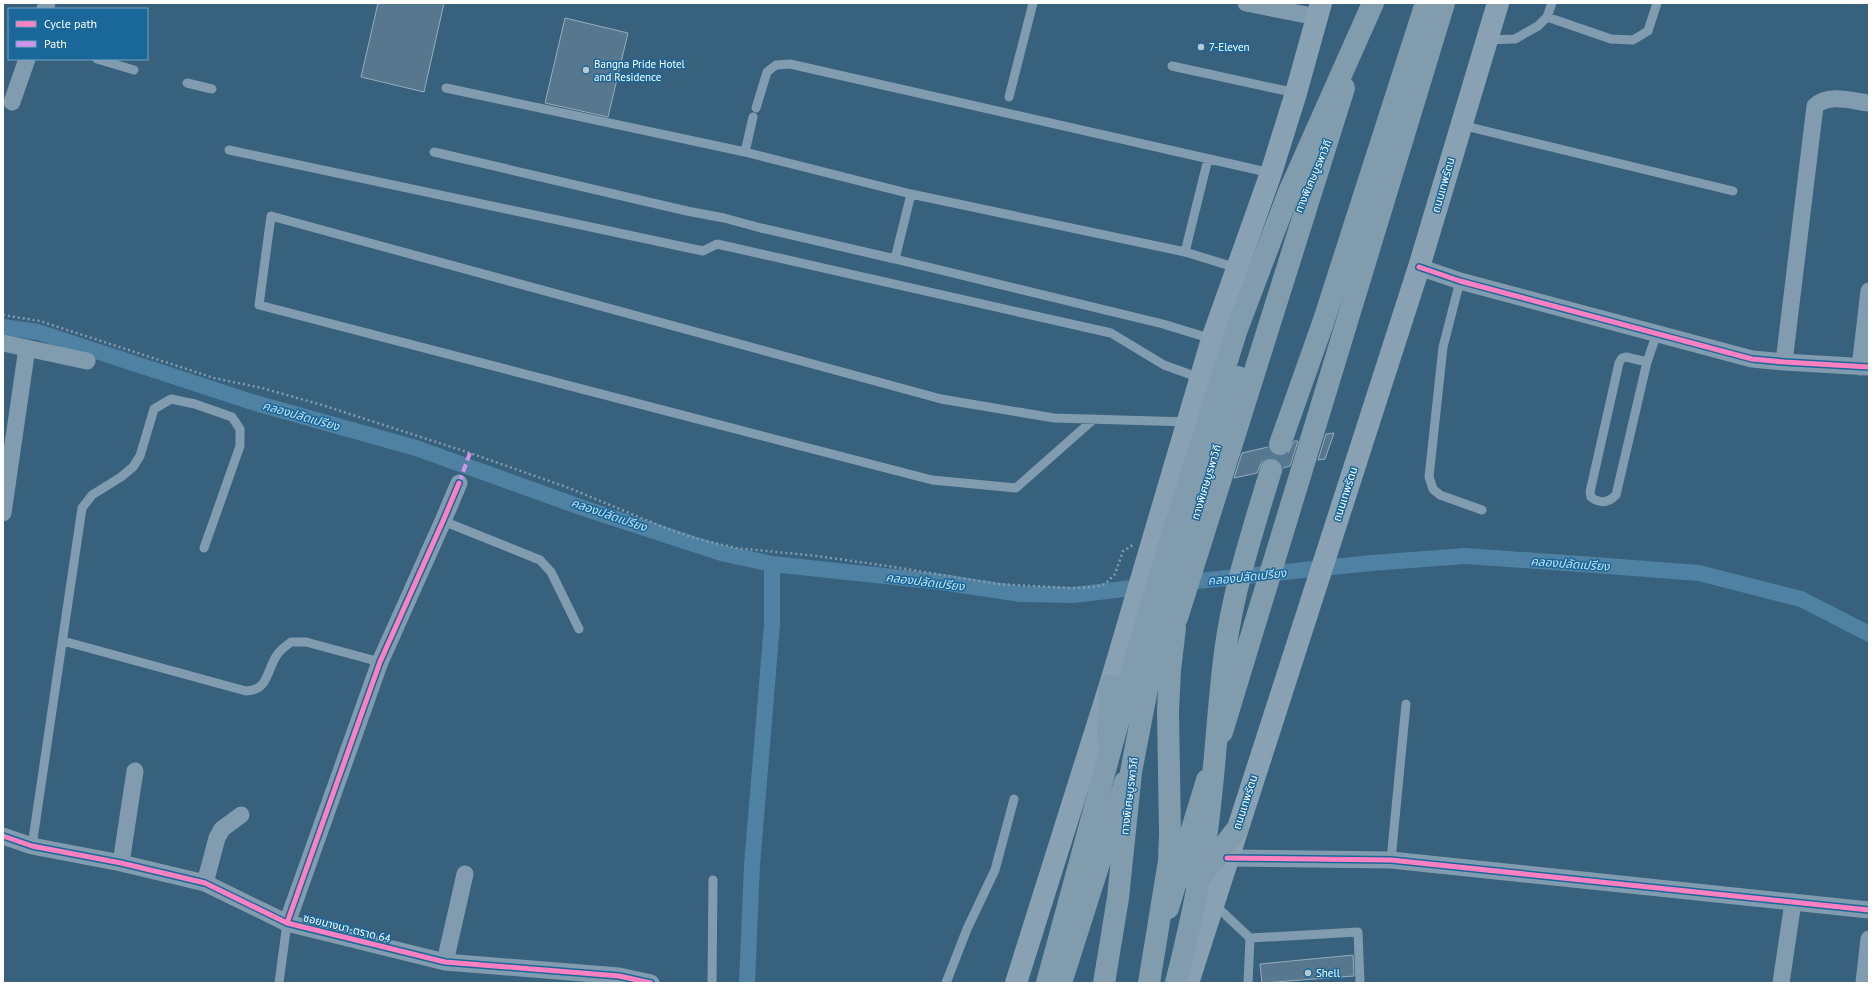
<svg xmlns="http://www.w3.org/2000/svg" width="1872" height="986" viewBox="0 0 1872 986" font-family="'PT Sans','Noto Sans Thai',sans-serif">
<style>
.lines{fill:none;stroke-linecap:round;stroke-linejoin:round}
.canal{stroke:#4e81a2;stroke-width:16}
.building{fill:#56778d;stroke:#96adbc}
.highway-tunnel{stroke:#557990;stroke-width:22;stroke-dasharray:22 11;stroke-linecap:butt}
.path{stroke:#829caf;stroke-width:2.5;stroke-dasharray:2 3;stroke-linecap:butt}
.lane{stroke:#829caf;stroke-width:9}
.street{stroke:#829caf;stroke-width:17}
.secondary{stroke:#89a2b3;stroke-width:22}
.highway{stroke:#819cad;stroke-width:22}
.highway-bridge{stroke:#819cad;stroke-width:22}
.quiet{stroke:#d193ec;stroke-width:4;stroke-dasharray:8 4;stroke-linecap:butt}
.cycleway-casing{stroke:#1a679a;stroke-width:8}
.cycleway{stroke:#ff80c0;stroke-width:5}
.poi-dot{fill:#b9c8d2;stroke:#1a679a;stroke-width:1.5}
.labels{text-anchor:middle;stroke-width:3;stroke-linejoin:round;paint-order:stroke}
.poi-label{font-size:11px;fill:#fff;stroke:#1a679a;text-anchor:start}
.street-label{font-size:11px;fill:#fff;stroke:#1a679a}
.water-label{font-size:12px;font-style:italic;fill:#c3e4f8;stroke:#1a679a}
</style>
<rect width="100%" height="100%" fill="#37617d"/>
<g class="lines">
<!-- canal -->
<path class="canal" d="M3,327L38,332L255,403L416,448L583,508L721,553L772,564L941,582L1020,594L1074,595L1148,586
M1179,583L1371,563L1465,556L1581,564L1699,573L1801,599L1869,634
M747,983L752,865L772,624V564"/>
</g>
<!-- building -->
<path class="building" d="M378,3H444L424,92L361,77Z
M565,18L628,33L608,117L545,103Z
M1334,433L1325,459L1318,460L1326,434Z
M1294,441H1298L1290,466L1283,468L1280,461L1274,458H1269L1262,461L1257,473L1234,478L1242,453L1268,447L1271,452L1275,456H1283L1288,453Z
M1353,955L1354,976L1262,983L1260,964Z"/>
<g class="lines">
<!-- highway-tunnel -->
<path class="highway-tunnel" d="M1271,470L1280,444"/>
<!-- path -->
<path class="path" d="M3,315L40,321L214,378L262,388L322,405L470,453L569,488L668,529L694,538L736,548L817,556L894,567L997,584L1070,588L1096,587L1105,584L1115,574L1123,551L1133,545"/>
<!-- lane -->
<path class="lane" d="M1547,17L1611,39L1633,40L1648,31L1657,3
M1487,40L1515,39L1538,26L1547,17L1552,3
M97,59L134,70
M1172,66L1296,93
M187,83L212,89
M446,88L745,152
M1009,97L1033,3
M756,108L767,72L776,65L790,64L1271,173
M753,117L745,152L911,194L895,259L1163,324L1212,339
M1461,125L1733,191
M229,150L703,251L717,244L1111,333L1164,365L1200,378
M434,152L687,211L724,218L761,228L895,259
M911,194L1185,252L1237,268
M1185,252L1208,159
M1460,281L1443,347L1429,477L1433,489L1440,495L1482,510
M1647,362L1626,357L1622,358L1619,363L1590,492L1591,497C1600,504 1608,503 1616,495L1647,362L1657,333
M1094,419L1016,488L932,480L259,305L271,216L941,399L1054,418L1188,422
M443,521L540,560L551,572L579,629
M63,641L246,691C269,690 266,671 277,655C280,650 286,646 291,642H306L380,662
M32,846L82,508L92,495L121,477L133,467L140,456L154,409L171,399L195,404L232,417L240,429V446L204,548
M1391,860L1406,704
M1214,904L1250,938L1358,932L1360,983
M279,983L287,923
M712,983L713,880
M946,983L967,929L995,870L1014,799
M1248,983L1250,938"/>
<!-- street -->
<path class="street" d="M1246,3L1317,17
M45,9L47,3
M12,102L27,59
M1419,267L1460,281L1752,359L1784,362L1869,367
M3,343L87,361
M1784,362L1815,106C1829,93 1852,101 1869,103
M1860,367L1869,291
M3,513L27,348
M3,836L32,846L121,863L205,883L287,923L445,962L619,976L651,983
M1227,858L1391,860L1869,910
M121,863L135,771
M205,883L217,838L222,829L241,815
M287,923L380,662L443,521L459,483
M445,962L465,874
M1781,983L1793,902
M1864,983L1869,939"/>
<!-- secondary -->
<path class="secondary" d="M1016,983L1110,685L1212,339L1271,173L1296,93L1321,3
M1188,983L1419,267L1498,3"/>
<!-- highway -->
<path class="highway" d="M1280,444L1323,323L1426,3
M1177,618L1344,88
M1222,732L1444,3
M1108,741L1110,685
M1196,883L1237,829
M1168,908L1207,780
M1061,983L1125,782"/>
<!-- highway-bridge -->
<path class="highway-bridge" d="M1047,983L1138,649L1167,552L1237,329L1289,192L1373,3
M1104,983L1118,898L1131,772L1148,684L1183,557L1238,377
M1149,983L1169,861L1170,833L1168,711L1170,670L1175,628
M1176,983C1188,935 1199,887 1206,838C1215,776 1217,714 1225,652C1233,590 1253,530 1271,470"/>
<!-- quiet -->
<path class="quiet" d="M459,483L470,453"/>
<!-- cycleway casing -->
<g class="cycleway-casing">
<path id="cycleway" d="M1419,267L1460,281L1752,359L1784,362L1869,367
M3,836L32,846L121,863L205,883L287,923L445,962L619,976L651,983
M1227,858L1391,860L1869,910
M287,923L380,662L443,521L459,483"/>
</g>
<!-- cycleway -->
<use href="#cycleway" class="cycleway"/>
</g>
<!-- markers -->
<g class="poi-dot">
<circle cx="1201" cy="47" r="4"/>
<circle cx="586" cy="70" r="4"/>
<circle cx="1308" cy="973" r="4"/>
</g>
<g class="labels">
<!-- poi labels -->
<g class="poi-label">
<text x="1209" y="51">7-Eleven</text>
<text x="594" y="68">Bangna Pride Hotel<tspan x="594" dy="13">and Residence</tspan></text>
<text x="1316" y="977">Shell</text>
</g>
<!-- street labels -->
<g class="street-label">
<text transform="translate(1313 176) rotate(-67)" y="4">ทางพิเศษบูรพาวิถี</text>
<text transform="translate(1443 185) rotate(-74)" y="4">ถนนเทพรัตน</text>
<text transform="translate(1206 482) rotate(-73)" y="4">ทางพิเศษบูรพาวิถี</text>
<text transform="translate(1345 494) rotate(-72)" y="4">ถนนเทพรัตน</text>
<text transform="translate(1129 796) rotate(-83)" y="4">ทางพิเศษบูรพาวิถี</text>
<text transform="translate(1245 802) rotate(-72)" y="4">ถนนเทพรัตน</text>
<text transform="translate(347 928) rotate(14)" y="4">ซอยบางนา-ตราด 64</text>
</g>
<!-- water labels -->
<g class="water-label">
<text transform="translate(301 416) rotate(16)" y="4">คลองปลัดเปรียง</text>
<text transform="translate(609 515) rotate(19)" y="4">คลองปลัดเปรียง</text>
<text transform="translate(1570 564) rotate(4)" y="4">คลองปลัดเปรียง</text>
<text transform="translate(1247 577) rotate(-6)" y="4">คลองปลัดเปรียง</text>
<text transform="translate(925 582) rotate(7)" y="4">คลองปลัดเปรียง</text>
</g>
</g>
<!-- border -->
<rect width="1872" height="986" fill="none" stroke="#ffffff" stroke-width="8"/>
<!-- legend -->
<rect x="8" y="8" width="140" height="52" fill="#1a679a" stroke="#76a4c2"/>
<rect x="16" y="21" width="20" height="6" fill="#ff80c0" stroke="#76a4c2"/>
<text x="44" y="28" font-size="12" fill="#ffffff">Cycle path</text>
<rect x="16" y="41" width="20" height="6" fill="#d193ec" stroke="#76a4c2"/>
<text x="44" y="48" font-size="12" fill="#ffffff">Path</text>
</svg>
